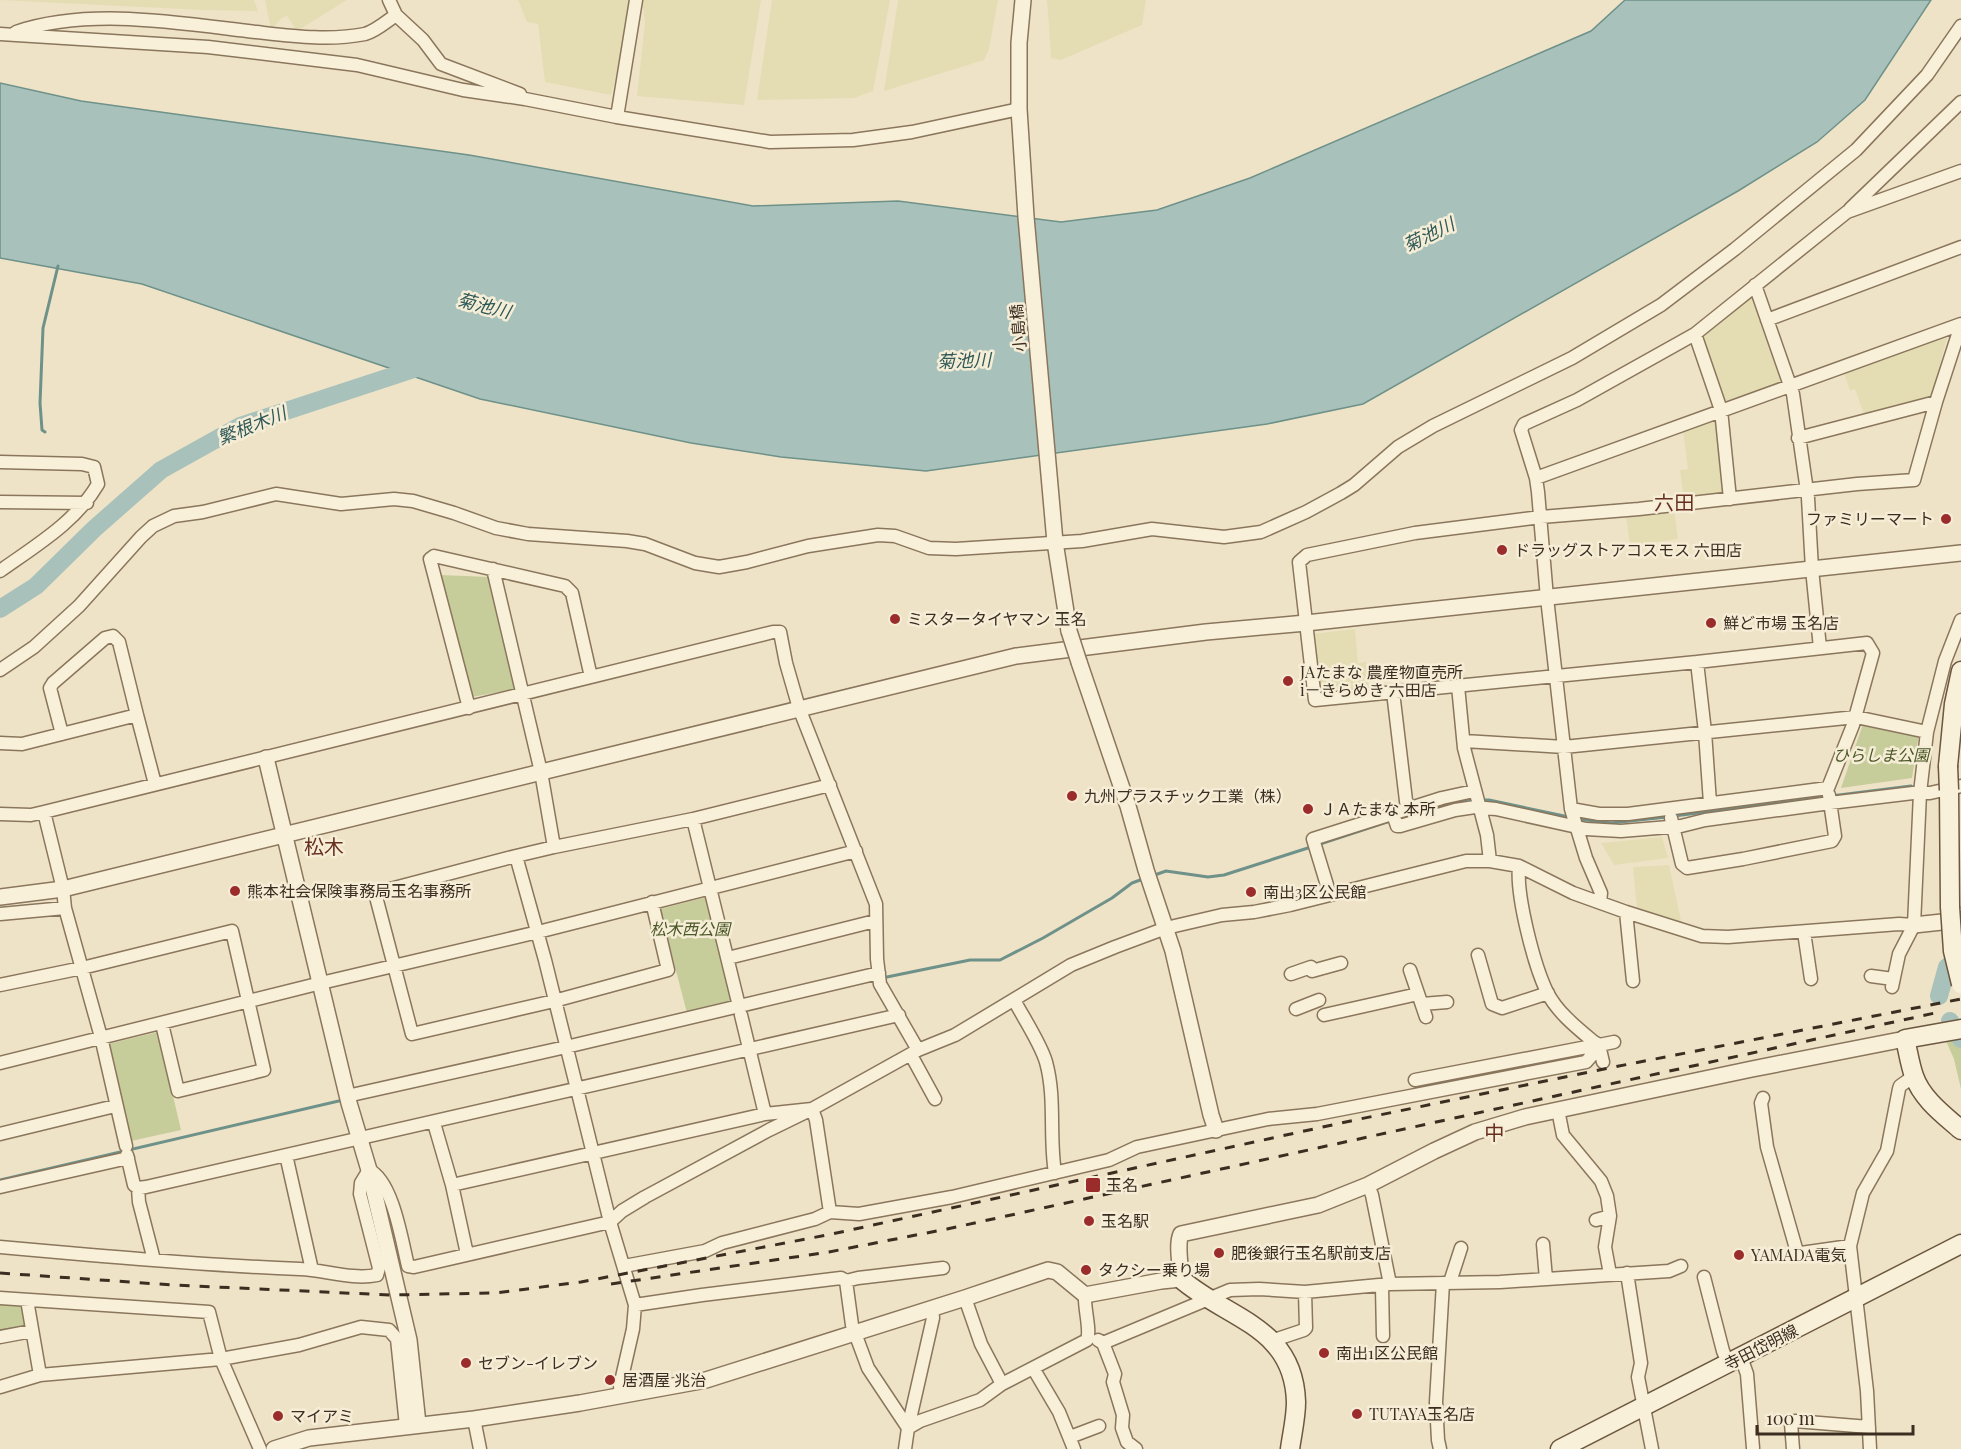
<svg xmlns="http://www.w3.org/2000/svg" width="1961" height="1449" viewBox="0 0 1961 1449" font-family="'Playfair Display','Noto Sans JP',serif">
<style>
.farmland{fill:#e4ddb4}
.green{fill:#c6cd9a}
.water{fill:#a8c2bb;stroke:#6e9189;stroke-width:1.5}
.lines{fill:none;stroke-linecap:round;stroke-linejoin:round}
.stream{stroke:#6e9189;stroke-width:3}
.river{stroke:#a8c2bb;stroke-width:18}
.minor-casing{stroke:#8a765c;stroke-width:15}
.tertiary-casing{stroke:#8a765c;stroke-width:18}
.secondary-casing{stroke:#6c573f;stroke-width:21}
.minor{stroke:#f9f0da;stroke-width:12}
.tertiary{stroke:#f9f0da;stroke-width:15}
.secondary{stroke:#f9f0da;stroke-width:18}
.rail{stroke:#3b2d20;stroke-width:3;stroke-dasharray:10 10;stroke-linecap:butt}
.tertiary-bridge-casing{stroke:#8a765c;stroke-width:18;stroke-linecap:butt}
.secondary-bridge-casing{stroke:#6c573f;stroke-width:21;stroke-linecap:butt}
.tertiary-bridge{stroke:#f9f0da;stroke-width:15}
.secondary-bridge{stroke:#f9f0da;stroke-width:18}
.poi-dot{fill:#9a2d2c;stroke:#f6edd7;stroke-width:2}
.labels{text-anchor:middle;stroke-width:5;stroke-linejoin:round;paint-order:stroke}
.street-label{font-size:16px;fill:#3b2d20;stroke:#f6edd7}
.poi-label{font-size:16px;fill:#3b2d20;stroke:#f6edd7;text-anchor:start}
.park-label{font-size:16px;font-style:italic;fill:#4a5726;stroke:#f6edd7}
.water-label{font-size:18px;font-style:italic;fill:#2f5a58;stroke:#f6edd7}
.quarter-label{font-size:20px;fill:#672f1f;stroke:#f6edd7}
</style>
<rect width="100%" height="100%" fill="#efe3c7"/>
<!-- farmland -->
<path class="farmland" d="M0,0H254L258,11L202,10Z
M265,0H347L297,31L287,16L282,18L271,29Z
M518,0H635L611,95L545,82L538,24L527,22Z
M642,0H761L744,105L637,96L645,23Z
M772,0H890L873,91L854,98L757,100Z
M898,0H998L989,49L984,60L884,91Z
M1047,0H1146L1142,25L1061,60L1051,58Z
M1751,294L1783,383L1724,403L1701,339Z
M1948,334L1931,398L1864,414L1855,389L1850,391L1844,373Z
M1717,416L1724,496L1684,501L1680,470L1688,469L1683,430Z
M1674,510L1678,539L1630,546L1626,516Z
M1355,629L1358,663L1366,662L1369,691L1318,697L1311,634Z
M1662,837L1668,858L1614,865L1601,843Z
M1669,865L1682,925L1637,909L1633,867Z"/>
<!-- green -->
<path class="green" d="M441,575L489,577L516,689L472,697Z
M1863,724L1919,734L1912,778L1841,788Z
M707,897L733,1002L687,1013L660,909Z
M1961,1029V1089L1954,1059L1942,1032Z
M158,1032L181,1130L131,1141L108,1044Z
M0,1302L23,1304L28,1325L24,1330L0,1334Z"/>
<!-- water -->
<path class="water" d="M1625,0H1931L1865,100L1817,142L1738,191L1363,404L1267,424L926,471L781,457L691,443L480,399L142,284L0,258V83L81,101L469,155L753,206L898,201L1061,222L1157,210L1250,178L1591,31Z"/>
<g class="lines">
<!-- stream -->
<path class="stream" d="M45,432L42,430L40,403L43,328L58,266
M1831,796L1911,786
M1481,800H1489L1569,817
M1674,816L1825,797
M1397,819L1465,800H1475
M1578,819L1611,823L1667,817
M1317,845L1390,821
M1152,876L1166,871L1208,877L1224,875L1311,847
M882,978L970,960H1000L1043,938L1112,898L1132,883L1143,879
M0,1180L343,1100"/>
<!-- river -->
<path class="river" d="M0,609L36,586L94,529L161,470L240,426L426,365
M1939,996L1947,967L1961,956
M1950,1021L1961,1039"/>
<!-- minor casing -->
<g class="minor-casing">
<path id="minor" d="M389,0L396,15L423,40L441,64L520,94
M16,32C90,7 179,23 256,32C292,36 329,41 365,34C376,31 387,21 396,15
M0,34L208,47L357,65L463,90L525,99L617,117L770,142L853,140L912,132L1019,109
M617,117L636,0
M1850,209L1961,102
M1755,285L1793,394L1808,498L1812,569L1820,648
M1767,320L1961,247
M1695,334L1721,410L1730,499
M1798,438L1936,402
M0,462L82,464L94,467L98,484C76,522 35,546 0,571
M1536,478L1961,324
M0,502L87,503
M493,569L541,772L554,847L516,856L545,960L610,1222L635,1305L633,1329L620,1386L621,1395
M1697,662L1705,732L1710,803
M0,670L34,647L79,606L141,537L153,526L174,516L203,512L276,494L341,504L394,499L413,501L454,513L496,528L528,534L627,541L645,544L695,563L719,567L747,562L808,546L878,535L895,536L929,548L956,549L1082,541L1152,529L1224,537L1261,532L1306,512L1341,493L1354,485L1398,447L1433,426L1572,358L1661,305L1735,249L1856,150L1927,75L1961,26
M1458,686L1464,748L1487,835L1490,861
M1393,692L1407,809
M469,708L430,559L434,556L565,586L572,593L591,677
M62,734L50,688L53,683L105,638L113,636L119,642L137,715
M1464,741L1564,747L1856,717L1927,732
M0,743L22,744L137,715L155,784
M1571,809L1599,814H1628L1828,788L1853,725L1873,653L1867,643L1697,662L1315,700L1299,562L1307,555L1415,533L1541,517L1639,509L1857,484L1914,480L1936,402L1961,325
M0,814L31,815L44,812
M1393,814L1397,826H1400L1455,810L1475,807L1496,809L1586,829L1621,831L1681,826L1705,820L1830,803L1913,793H1930L1961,786
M1671,818L1682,864L1687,868L1743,859L1832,841L1835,836L1829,795
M693,819L739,1006
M554,847L693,819L830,785
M516,856L375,893L412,1034L554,1001L668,970L652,902
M1519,866C1516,896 1534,965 1547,992C1557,1012 1577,1028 1594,1042L1599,1045L1614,1042
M1330,895L1313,839L1442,798L1474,791
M1600,902L1601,893L1586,858L1571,809L1547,598L1538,492L1536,478L1521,430L1524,424L1577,400L1695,334L1847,212L1961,171
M1626,912L1633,981
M0,914L65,908
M1804,932L1811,979
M1478,955L1492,1004L1502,1008L1548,993
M728,958L875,921
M1410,970L1426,1017
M1312,971L1341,963
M1291,974L1311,967
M1871,976L1893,979
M0,985L82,968L232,931L264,1070L178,1091L162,1024
M1892,987L1899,954L1914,925L1920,793L1927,732L1945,661L1961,620
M1014,1000C1023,1017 1041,1044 1046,1062C1056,1098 1049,1136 1055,1173
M1422,1004L1447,1002
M1296,1009L1319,1000
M741,1015L765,1114
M1324,1015L1418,994
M1599,1045L1603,1062
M911,1055L935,1099
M0,1063L321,983L538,932L856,851
M1415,1080L1592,1046
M347,1096L566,1047L879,973
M1763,1098L1761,1103L1767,1147L1797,1252L1801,1253L1850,1246
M1558,1110L1563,1135L1601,1181L1607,1196L1610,1216L1605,1247L1610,1274
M434,1123L452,1185L467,1254
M0,1134L115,1106
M126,1146L101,1037L65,908L63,889L44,812L773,632H780L786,663L799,708L876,904L877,959L880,984L918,1050
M127,1155L134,1185L138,1188L146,1187L899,1015
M286,1155L312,1270
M452,1185L765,1114L812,1109L816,1120L830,1212
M1368,1185L1372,1195L1390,1284
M0,1187L128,1158
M138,1188L139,1202L154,1260
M1596,1220L1610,1216
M1543,1244L1546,1279
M0,1247C100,1256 200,1265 300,1269C325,1270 352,1280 377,1275L379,1268L360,1194L361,1183L369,1170C393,1181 402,1242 408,1266L414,1267L610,1222L622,1211L645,1197L769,1130L812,1109L918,1050L955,1035L1071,965L1115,947L1166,928L1222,915L1254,912L1290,905L1466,861H1490L1519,866L1573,893L1626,912L1702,936L1728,937L1899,924L1914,925
M624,1266L705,1251L722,1243L815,1219L830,1212L859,1214L952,1197L1109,1160L1137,1147L1268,1119L1317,1114L1586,1062L1593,1054L1592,1046L1594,1042
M1627,1273L1641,1363L1638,1377L1652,1449
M1704,1277L1723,1351L1728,1363
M846,1281L858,1278L943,1268
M1450,1282L1461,1248
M1382,1287L1383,1336
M0,1298L209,1312L221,1359L260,1449
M965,1298L981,1344L1002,1384
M27,1300L40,1375
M635,1305L702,1295L841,1278L846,1281L852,1325L868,1368L908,1428
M0,1337L32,1331
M1098,1340L1103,1343L1115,1374L1113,1382L1123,1415L1122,1428L1127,1442L1136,1449
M1271,1341L1304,1330L1306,1328L1305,1292
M1103,1343L1230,1290L1259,1289L1305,1292L1390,1284L1500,1282L1669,1271L1681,1266
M1741,1357L1747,1374L1753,1448
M1033,1368L1059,1412L1074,1449
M0,1387L40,1375L221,1359L299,1345L361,1327L389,1330L397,1339L406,1426
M474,1419L480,1449
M908,1428L920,1421L980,1400L1002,1384L1087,1340C1091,1330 1084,1309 1085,1295
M1070,1437L1099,1426
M905,1449L908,1428L933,1318L932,1308
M1440,1449L1438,1440L1436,1402L1443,1283
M1793,1449L1791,1423L1795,1421L1869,1427
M1870,1449L1867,1391L1850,1246L1863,1193L1887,1151L1899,1089L1900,1086L1914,1076"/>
</g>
<!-- tertiary casing -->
<g class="tertiary-casing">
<path id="tertiary" d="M1023,0L1019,43V109L1026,217L1055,542L1069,631
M1079,662L1128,806L1146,870L1173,951L1211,1115L1216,1130
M266,758L349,1103L369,1170L409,1340L418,1424
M0,897L63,889L1016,656L1206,632L1306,623L1961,553
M1914,925L1961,920
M274,1449L309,1438L474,1419L580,1403L706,1380L965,1298L1048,1270L1057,1272L1085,1295L1161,1281L1181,1279C1181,1266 1176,1245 1181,1234L1318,1205L1368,1185L1434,1151L1475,1132L1525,1117L1752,1069L1905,1039"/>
</g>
<!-- secondary casing -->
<g class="secondary-casing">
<path id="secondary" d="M1948,766L1954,704L1961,671
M1949,790L1950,907
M1961,1029L1905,1039C1908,1051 1910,1065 1914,1076C1922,1099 1944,1115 1961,1130
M1181,1279C1227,1319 1294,1326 1296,1402C1296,1418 1292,1434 1290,1449
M1560,1449L1961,1244"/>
</g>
<!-- minor -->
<use href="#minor" class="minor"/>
<!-- tertiary -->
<use href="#tertiary" class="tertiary"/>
<!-- secondary -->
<use href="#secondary" class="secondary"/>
<!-- rail -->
<path class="rail" d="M0,1273L173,1285L390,1295L495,1293L581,1282L832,1234L1355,1120L1604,1069L1961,999
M611,1284L829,1252L947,1229L1935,1013"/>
<!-- tertiary-bridge casing -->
<g class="tertiary-bridge-casing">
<path id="tertiary-bridge" d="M1069,631L1079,662"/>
</g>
<!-- secondary-bridge casing -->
<g class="secondary-bridge-casing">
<path id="secondary-bridge" d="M1948,766L1949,790
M1950,907L1953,951L1961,984"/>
</g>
<!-- tertiary-bridge -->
<use href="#tertiary-bridge" class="tertiary-bridge"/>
<!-- secondary-bridge -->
<use href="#secondary-bridge" class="secondary-bridge"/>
</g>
<!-- markers -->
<g class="poi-dot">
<circle cx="1946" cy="519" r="6"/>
<circle cx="1502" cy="550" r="6"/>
<circle cx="895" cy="619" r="6"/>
<circle cx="1711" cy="623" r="6"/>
<circle cx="1288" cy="681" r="6"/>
<circle cx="1072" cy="796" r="6"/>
<circle cx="1308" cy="809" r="6"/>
<circle cx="235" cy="891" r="6"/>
<circle cx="1251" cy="892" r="6"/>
<rect x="1085" y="1177" width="16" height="16" rx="3"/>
<circle cx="1089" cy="1221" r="6"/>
<circle cx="1219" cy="1253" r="6"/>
<circle cx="1739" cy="1255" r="6"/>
<circle cx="1086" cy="1270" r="6"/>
<circle cx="1324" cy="1353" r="6"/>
<circle cx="466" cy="1363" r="6"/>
<circle cx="610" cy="1380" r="6"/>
<circle cx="1357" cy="1414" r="6"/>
<circle cx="278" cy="1416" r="6"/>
</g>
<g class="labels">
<!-- street labels -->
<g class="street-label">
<text transform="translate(1018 328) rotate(-95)" y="6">小島橋</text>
<text transform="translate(1761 1347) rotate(-27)" y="6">寺田岱明線</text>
</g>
<!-- poi labels -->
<g class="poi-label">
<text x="1934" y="525" text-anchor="end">ファミリーマート</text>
<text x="1514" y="556">ドラッグストアコスモス 六田店</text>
<text x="907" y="625">ミスタータイヤマン 玉名</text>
<text x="1723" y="629">鮮ど市場 玉名店</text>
<text x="1300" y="678">JAたまな 農産物直売所<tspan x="1300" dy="18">i－きらめき 六田店</tspan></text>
<text x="1084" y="802">九州プラスチック工業（株）</text>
<text x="1320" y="815">ＪＡたまな 本所</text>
<text x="247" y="897">熊本社会保険事務局玉名事務所</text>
<text x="1263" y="898">南出3区公民館</text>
<text x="1106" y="1191">玉名</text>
<text x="1101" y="1227">玉名駅</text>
<text x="1231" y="1259">肥後銀行玉名駅前支店</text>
<text x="1751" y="1261">YAMADA電気</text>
<text x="1098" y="1276">タクシー乗り場</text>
<text x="1336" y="1359">南出1区公民館</text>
<text x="478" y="1369">セブン-イレブン</text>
<text x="622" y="1386">居酒屋 兆治</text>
<text x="1369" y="1420">TUTAYA玉名店</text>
<text x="290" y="1422">マイアミ</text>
</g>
<!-- park labels -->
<g class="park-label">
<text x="1881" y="761">ひらしま公園</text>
<text x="690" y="935">松木西公園</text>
</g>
<!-- water labels -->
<g class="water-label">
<text transform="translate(1429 235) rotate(-26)" y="6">菊池川</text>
<text transform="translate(484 306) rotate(14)" y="6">菊池川</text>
<text transform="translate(964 361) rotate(-2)" y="6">菊池川</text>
<text transform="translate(252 426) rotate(-22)" y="6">繁根木川</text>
</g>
<!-- quarter labels -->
<g class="quarter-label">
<text x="1674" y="510">六田</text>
<text x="324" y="854">松木</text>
<text x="1494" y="1140">中</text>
</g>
</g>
<!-- scale -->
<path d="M1757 1425v9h156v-9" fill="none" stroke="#3b2d20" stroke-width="3"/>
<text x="1766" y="1425" font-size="18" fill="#3b2d20" stroke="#f6edd7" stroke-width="4.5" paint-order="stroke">100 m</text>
</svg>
